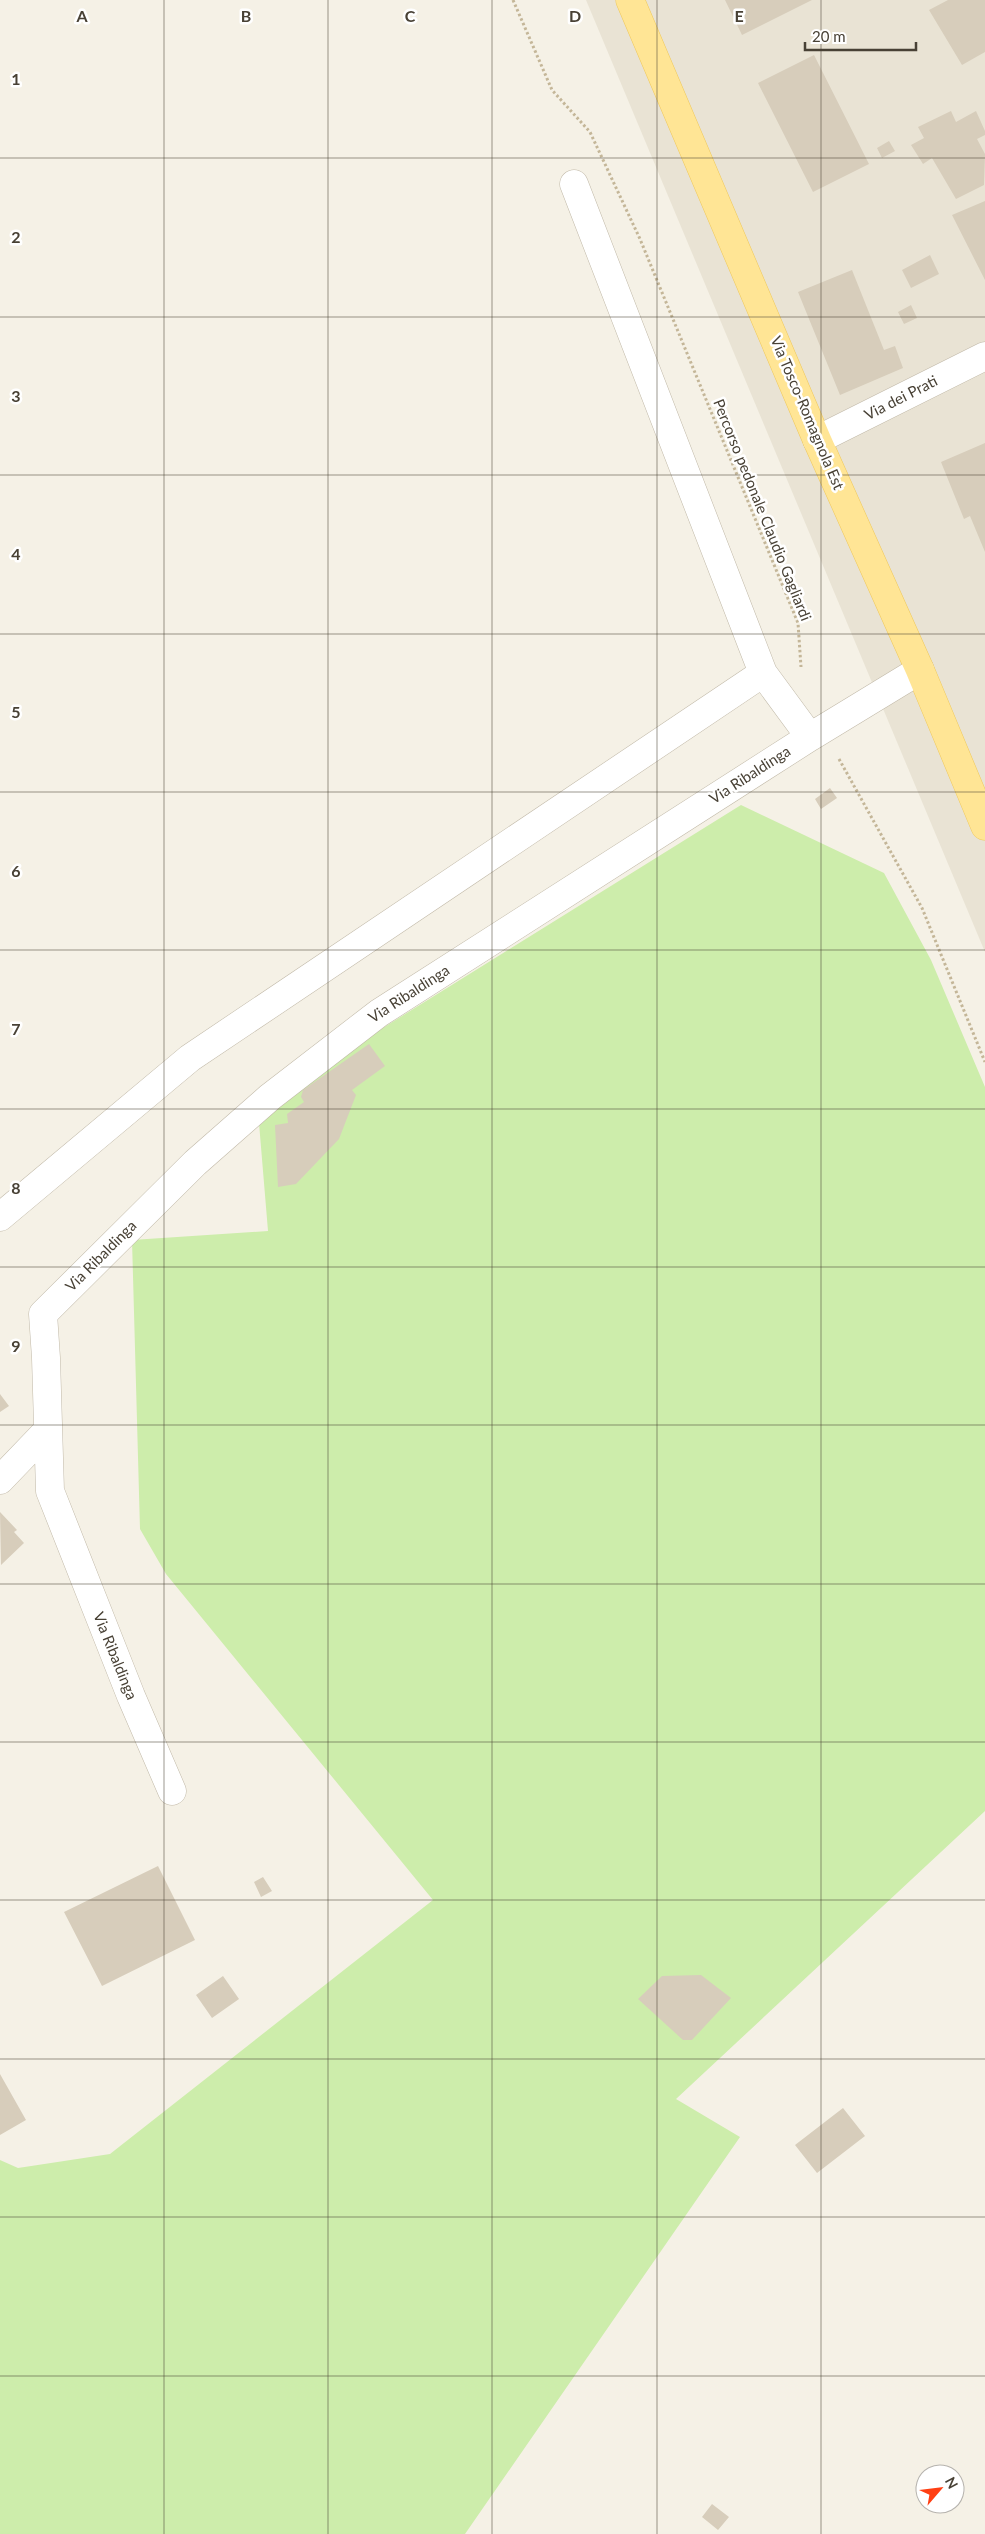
<svg xmlns="http://www.w3.org/2000/svg" width="985" height="2534" viewBox="0 0 985 2534" font-family="Lato,sans-serif">
<style>
.residential{fill:#e9e3d4}
.grass{fill:#cdedab}
.building{fill:#d7cdbb}
.lines{fill:none;stroke-linecap:round;stroke-linejoin:round}
.minor-casing{stroke:#c1b9a8;stroke-width:29}
.major-casing{stroke:#efc85b;stroke-width:29}
.path{stroke:#c4b698;stroke-width:3;stroke-dasharray:2.5 2.5;stroke-linecap:butt}
.minor{stroke:#fff;stroke-width:28}
.major{stroke:#ffe595;stroke-width:28}
.grid{fill:none;stroke:#484135;stroke-width:1;stroke-opacity:0.55}
.labels{text-anchor:middle;stroke-width:5;stroke-linejoin:round;paint-order:stroke}
.street-label{font-size:15px;fill:#484135;stroke:#fff}
.grid-label{font-size:16px;text-anchor:middle;font-weight:bold;fill:#484135;stroke:#fff;stroke-width:5;stroke-linejoin:round;paint-order:stroke}
</style>
<rect width="100%" height="100%" fill="#f5f1e6"/>
<!-- residential -->
<path class="residential" d="M586,0H985V952Z"/>
<!-- grass -->
<path class="grass" d="M741,805L884,873L931,960L985,1087V1811L676,2099L740,2137L465,2534H0V2160L18,2168L110,2154L433,1900L166,1574L140,1529L132,1240L268,1231L259,1123L349,1049Z"/>
<!-- building -->
<path class="building" d="M725,0H812L742,35Z
M948,0H985V52L962,65L929,10Z
M814,55L869,164L813,192L758,83Z
M951,111L956,122L976,111L985,131V135L977,139L985,154L984,185L956,199L932,158L923,164L911,145L924,138L918,127Z
M889,141L895,151L882,158L877,148Z
M985,201V280L952,215Z
M930,255L939,274L911,288L902,270Z
M852,270L884,350L895,346L903,368L840,395L798,292Z
M911,305L917,318L904,324L898,312Z
M985,443V552L970,516L964,519L941,462Z
M830,788L837,798L821,809L815,799Z
M369,1044L385,1066L352,1090L356,1095L339,1139L296,1184L278,1187L275,1125L288,1123L287,1114L304,1102L301,1097L303,1090Z
M0,1394L9,1406L0,1412Z
M0,1512L17,1530L14,1532L24,1543L1,1565Z
M158,1866L195,1940L102,1986L64,1912Z
M263,1877L272,1891L261,1897L254,1882Z
M701,1975L731,1998L692,2040H683L638,1999L662,1976Z
M223,1976L239,1999L212,2018L196,1995Z
M0,2074L26,2120L0,2135Z
M843,2108L865,2136L817,2173L795,2145Z
M712,2504L729,2517L718,2530L702,2517Z"/>
<g class="lines">
<!-- minor casing -->
<g class="minor-casing">
<path id="minor" d="M574,184L763,673L810,737
M817,440L985,356
M0,1217L190,1058L763,673
M0,1480L47,1431
M172,1791L131,1696L50,1491L46,1358L43,1314L195,1163L270,1097L379,1013L810,737L920,670"/>
</g>
<!-- major casing -->
<g class="major-casing">
<path id="major" d="M630,0L817,440L920,670L985,826"/>
</g>
<!-- path -->
<path class="path" d="M513,0L552,90L590,132L640,239L798,623L801,667
M839,759L922,908L985,1062"/>
<!-- minor -->
<use href="#minor" class="minor"/>
<!-- major -->
<use href="#major" class="major"/>
</g>
<!-- grid -->
<path class="grid" d="M164,0V2534M328,0V2534M492,0V2534M657,0V2534M821,0V2534M0,158H985M0,317H985M0,475H985M0,634H985M0,792H985M0,950H985M0,1109H985M0,1267H985M0,1425H985M0,1584H985M0,1742H985M0,1900H985M0,2059H985M0,2217H985M0,2376H985"/>
<g class="labels">
<!-- street labels -->
<g class="street-label">
<text transform="translate(901 398) rotate(-27)" y="5">Via dei Prati</text>
<text transform="translate(807 413) rotate(67)" y="5">Via Tosco-Romagnola Est</text>
<text transform="translate(762 510) rotate(68)" y="5">Percorso pedonale Claudio Gagliardi</text>
<text transform="translate(750 775) rotate(-33)" y="5">Via Ribaldinga</text>
<text transform="translate(409 994) rotate(-33)" y="5">Via Ribaldinga</text>
<text transform="translate(101 1256) rotate(-45)" y="5">Via Ribaldinga</text>
<text transform="translate(115 1656) rotate(68)" y="5">Via Ribaldinga</text>
</g>
</g>
<g class="grid-label">
<text x="82" y="22">A</text>
<text x="246" y="22">B</text>
<text x="410" y="22">C</text>
<text x="575" y="22">D</text>
<text x="739" y="22">E</text>
<text x="16" y="85">1</text>
<text x="16" y="243">2</text>
<text x="16" y="402">3</text>
<text x="16" y="560">4</text>
<text x="16" y="718">5</text>
<text x="16" y="877">6</text>
<text x="16" y="1035">7</text>
<text x="16" y="1194">8</text>
<text x="16" y="1352">9</text>
</g>
<!-- north arrow -->
<g transform="translate(940 2489) rotate(62)"><circle r="24" fill="#ffffff" stroke="#b6b3ae"/>
<path d="M0-4L9 19L0 12L-9 19Z" fill="#ff3f13"/>
<text y="-8" font-size="14" font-weight="bold" text-anchor="middle" fill="#484135">N</text>
</g>
<!-- scale -->
<path d="M805 42v8h111v-8" fill="none" stroke="#484135" stroke-width="2.5"/>
<text x="812" y="42" font-size="15" fill="#484135" stroke="#ffffff" stroke-width="4" paint-order="stroke">20 m</text>
</svg>
